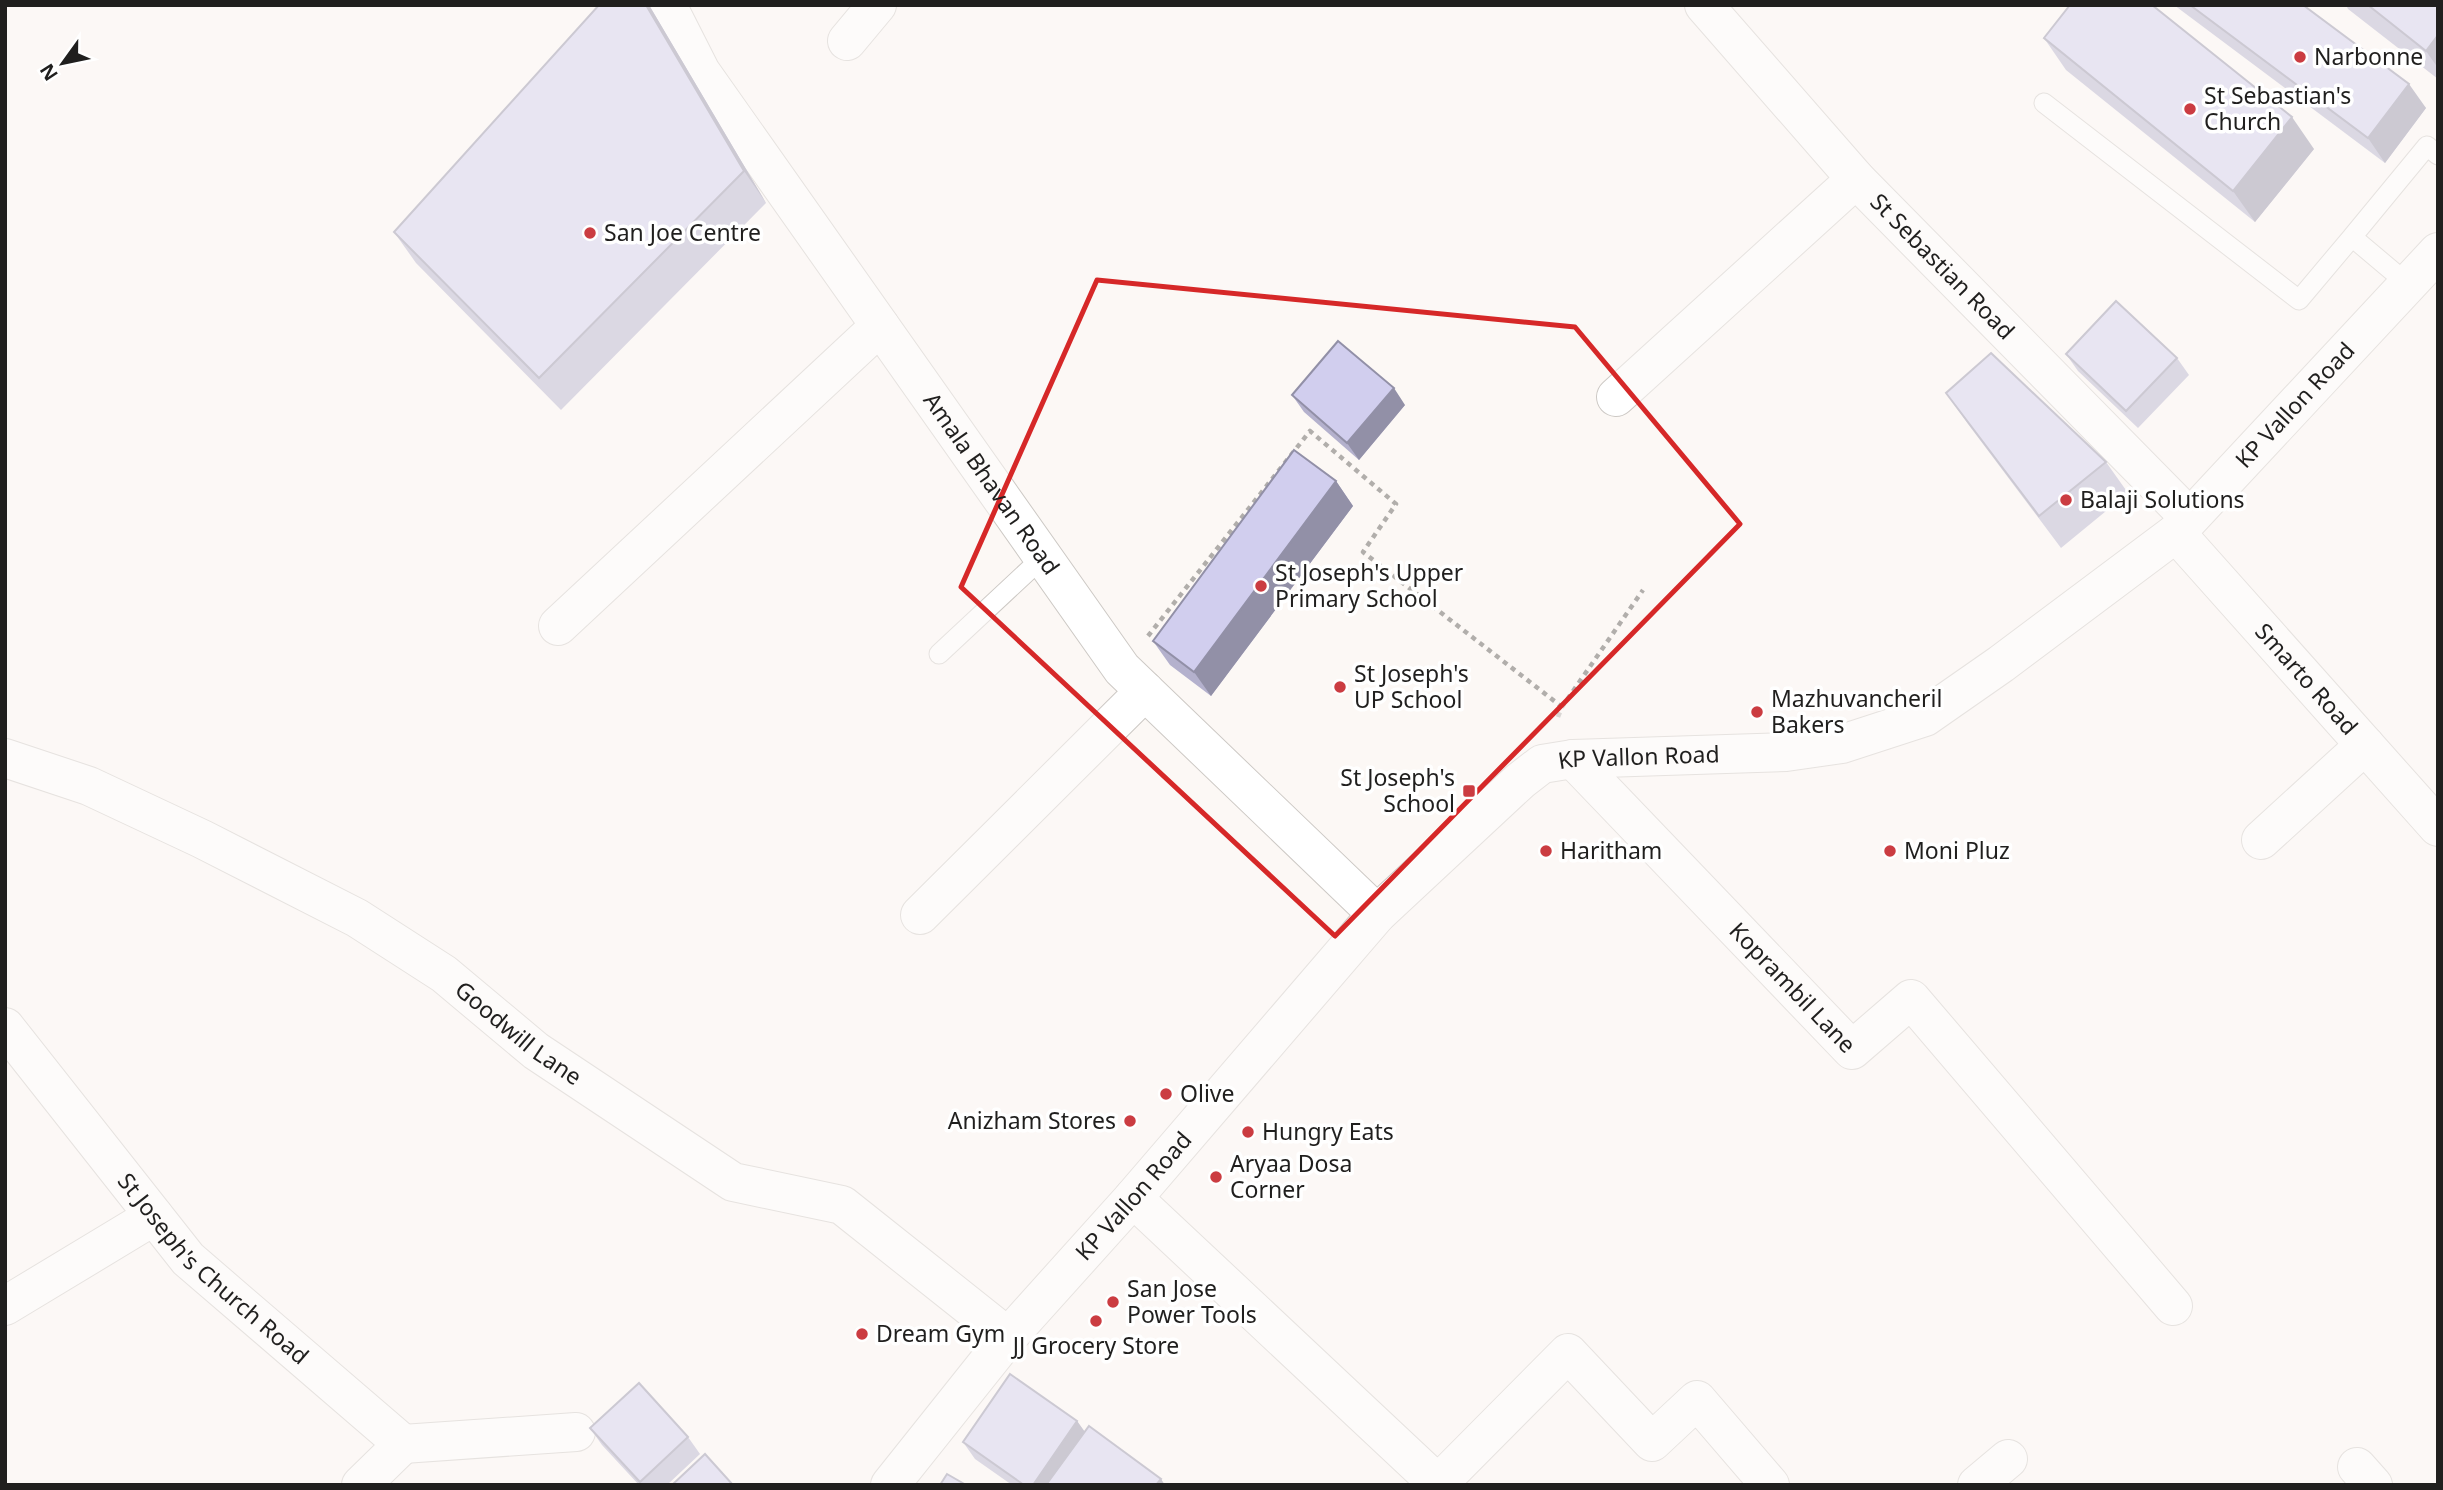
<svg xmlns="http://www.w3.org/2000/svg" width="2443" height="1490" viewBox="0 0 2443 1490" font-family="'Noto Sans',sans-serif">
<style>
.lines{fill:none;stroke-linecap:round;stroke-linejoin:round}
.service-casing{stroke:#cdc9c5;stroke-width:21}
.minor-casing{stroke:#cdc9c5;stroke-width:40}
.tertiary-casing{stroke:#cdc9c5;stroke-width:40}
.path{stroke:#b1aeab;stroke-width:4.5;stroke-dasharray:5 5;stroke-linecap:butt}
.service{stroke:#fff;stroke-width:19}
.minor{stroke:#fff;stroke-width:38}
.tertiary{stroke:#fff;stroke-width:38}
.wall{fill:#b4b1cd}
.shaded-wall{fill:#9290a7}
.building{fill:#d1ceee;stroke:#9290a7;stroke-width:2}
.marked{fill:none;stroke:#d62828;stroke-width:5;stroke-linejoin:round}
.poi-dot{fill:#cb3c41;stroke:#fff;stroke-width:2.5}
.labels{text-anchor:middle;stroke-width:7;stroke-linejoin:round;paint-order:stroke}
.poi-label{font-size:23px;fill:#201f1e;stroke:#fff;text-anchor:start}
.street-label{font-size:23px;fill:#201f1e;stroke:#fff}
</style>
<rect width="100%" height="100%" fill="#fcf8f5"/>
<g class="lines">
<!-- service casing -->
<g class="service-casing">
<path id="service" d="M2044,103L2299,300L2352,237L2409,285
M2352,237L2427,146L2438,155
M939,654L1043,557"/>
</g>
<!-- minor casing -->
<g class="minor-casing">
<g id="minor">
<path id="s1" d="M1704,5L1856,179L2189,517"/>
<path d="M847,41L877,5"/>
<path d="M1616,397L1856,179"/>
<path id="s2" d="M2176,533L2438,827"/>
<path d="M558,626L880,326"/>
<path id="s3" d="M5,758L89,786L202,839L357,918L444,974L536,1051L733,1182L842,1205L1008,1337"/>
<path id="s4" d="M1573,759L1852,1050L1911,999L2173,1306"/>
<path d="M2261,840L2365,745"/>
<path d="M920,915L1145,691"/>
<path id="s5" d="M5,1027L188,1259L403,1444L361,1485"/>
<path d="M1133,1198L1438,1484L1568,1353L1652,1442L1697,1400L1770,1485"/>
<path d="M5,1306L154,1216"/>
<path d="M403,1444L576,1432"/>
<path d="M2357,1467L2373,1485"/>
<path d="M1977,1485L2008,1459"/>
</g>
</g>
<!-- tertiary casing -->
<g class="tertiary-casing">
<g id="tertiary">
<path id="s6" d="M667,5L701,72L1122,669L1377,914"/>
<path id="s7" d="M890,1485L1008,1337L1133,1198L1377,914L1520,781L1542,764L1573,759L1786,752L1842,744L1925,717L2001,664L2176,533L2438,252"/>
</g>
</g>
<!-- path -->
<path class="path" d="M1148,636L1310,431L1396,504L1363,552L1562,707
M1558,717L1562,707L1643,590"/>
<!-- service -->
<use href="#service" class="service"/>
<!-- minor -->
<use href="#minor" class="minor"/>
<!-- tertiary -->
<use href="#tertiary" class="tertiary"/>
</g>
<!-- wall -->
<path class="wall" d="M599,5H649L766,203L561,410L416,263L394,232Z
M2174,5H2303L2426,108L2385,163Z
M2346,5H2438V79L2348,9Z
M2044,38L2314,149L2255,222L2066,70Z
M2066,354L2177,358L2189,375L2138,428L2078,371Z
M1946,393L2106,462L2128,493L2061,548L1968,424Z
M1292,395L1405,405L1359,460L1304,412Z
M1336,481L1353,506L1211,696L1170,665L1153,641Z
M1077,1421L1085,1432L1165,1485H1012L975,1459L963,1442Z
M590,1428L688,1437L700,1454L667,1485H639L602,1445Z"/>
<!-- shaded-wall -->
<path class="shaded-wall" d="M646,5H649L766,203L744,171Z
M2438,35V68L2426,51Z
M2409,84L2426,108L2385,163L2368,138Z
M2292,117L2314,149L2255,222L2233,191Z
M1394,388L1405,405L1359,460L1347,443Z
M1336,481L1353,506L1211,696L1194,672Z
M1077,1421L1089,1438L1057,1485H1033Z
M1161,1479L1165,1485H1156Z"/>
<!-- building -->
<path class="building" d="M599,5H646L744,171L539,378L394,232Z
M2070,5H2152L2292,117L2233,191L2044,38Z
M2190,5H2303L2409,84L2368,138Z
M2368,5H2438V35L2426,51Z
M2116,301L2177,358L2126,411L2066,354Z
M1338,341L1394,388L1347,443L1292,395Z
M1991,353L2106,462L2039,516L1946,393Z
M1294,450L1336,481L1194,672L1153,641Z
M1010,1374L1077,1421L1033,1485H1024L963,1442Z
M639,1383L688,1437L640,1482L590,1428Z
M1089,1426L1161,1479L1156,1485H1046Z
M705,1454L733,1485H672Z
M947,1474L966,1485H940Z"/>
<!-- marked area -->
<path d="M0 0H2443V1490H0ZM1097,280L1575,327L1740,524L1335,936L961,587Z" fill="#fcf8f5" fill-opacity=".55" fill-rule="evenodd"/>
<path class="marked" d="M1097,280L1575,327L1740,524L1335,936L961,587Z"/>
<!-- markers -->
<g class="poi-dot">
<circle cx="2300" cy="57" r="7"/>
<circle cx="2190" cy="109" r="7"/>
<circle cx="590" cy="233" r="7"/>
<circle cx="2066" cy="500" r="7"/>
<circle cx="1261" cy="586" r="7"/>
<circle cx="1340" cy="687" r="7"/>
<circle cx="1757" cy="712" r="7"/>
<rect x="1462" y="784" width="14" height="14" rx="3.5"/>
<circle cx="1546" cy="851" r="7"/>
<circle cx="1890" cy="851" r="7"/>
<circle cx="1166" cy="1094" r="7"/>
<circle cx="1130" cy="1121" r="7"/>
<circle cx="1248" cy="1132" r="7"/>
<circle cx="1216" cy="1177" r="7"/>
<circle cx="1113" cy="1302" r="7"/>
<circle cx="1096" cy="1321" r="7"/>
<circle cx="862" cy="1334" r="7"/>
</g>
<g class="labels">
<!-- poi labels -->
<g class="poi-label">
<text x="2314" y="65">Narbonne</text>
<text x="2204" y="104">St Sebastian's<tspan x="2204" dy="26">Church</tspan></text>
<text x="604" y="241">San Joe Centre</text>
<text x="2080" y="508">Balaji Solutions</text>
<text x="1275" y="581">St Joseph's Upper<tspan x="1275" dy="26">Primary School</tspan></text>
<text x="1354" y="682">St Joseph's<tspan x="1354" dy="26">UP School</tspan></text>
<text x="1771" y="707">Mazhuvancheril<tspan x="1771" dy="26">Bakers</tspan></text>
<text x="1455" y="786" text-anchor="end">St Joseph's<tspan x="1455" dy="26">School</tspan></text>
<text x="1560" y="859">Haritham</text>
<text x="1904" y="859">Moni Pluz</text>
<text x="1180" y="1102">Olive</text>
<text x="1116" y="1129" text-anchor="end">Anizham Stores</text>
<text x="1262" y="1140">Hungry Eats</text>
<text x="1230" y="1172">Aryaa Dosa<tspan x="1230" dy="26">Corner</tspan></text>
<text x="1127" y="1297">San Jose<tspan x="1127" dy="26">Power Tools</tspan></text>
<text x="876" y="1342">Dream Gym</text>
<text x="1096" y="1354" text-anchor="middle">JJ Grocery Store</text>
</g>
<!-- street labels -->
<g class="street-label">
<text dy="8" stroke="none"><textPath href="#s1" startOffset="354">St Sebastian Road</textPath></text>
<text dy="8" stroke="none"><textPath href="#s7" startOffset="1848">KP Vallon Road</textPath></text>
<text dy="8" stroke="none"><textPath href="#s6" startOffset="579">Amala Bhavan Road</textPath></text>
<text dy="8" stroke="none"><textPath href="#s2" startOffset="196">Smarto Road</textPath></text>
<text dy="8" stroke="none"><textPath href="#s7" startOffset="1071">KP Vallon Road</textPath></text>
<text dy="8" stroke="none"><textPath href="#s4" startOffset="317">Koprambil Lane</textPath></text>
<text dy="8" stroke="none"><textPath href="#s3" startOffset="586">Goodwill Lane</textPath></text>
<text dy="8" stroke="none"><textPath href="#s7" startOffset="378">KP Vallon Road</textPath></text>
<text dy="8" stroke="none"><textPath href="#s5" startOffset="320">St Joseph's Church Road</textPath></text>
</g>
</g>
<!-- border -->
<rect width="2443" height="1490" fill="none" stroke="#201f1e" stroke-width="14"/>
<!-- north arrow -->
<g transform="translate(63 63) rotate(237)" stroke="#ffffff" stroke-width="5" paint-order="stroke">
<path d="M0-5L12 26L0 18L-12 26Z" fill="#201f1e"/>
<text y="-10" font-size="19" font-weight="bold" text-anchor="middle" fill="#201f1e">N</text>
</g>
</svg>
